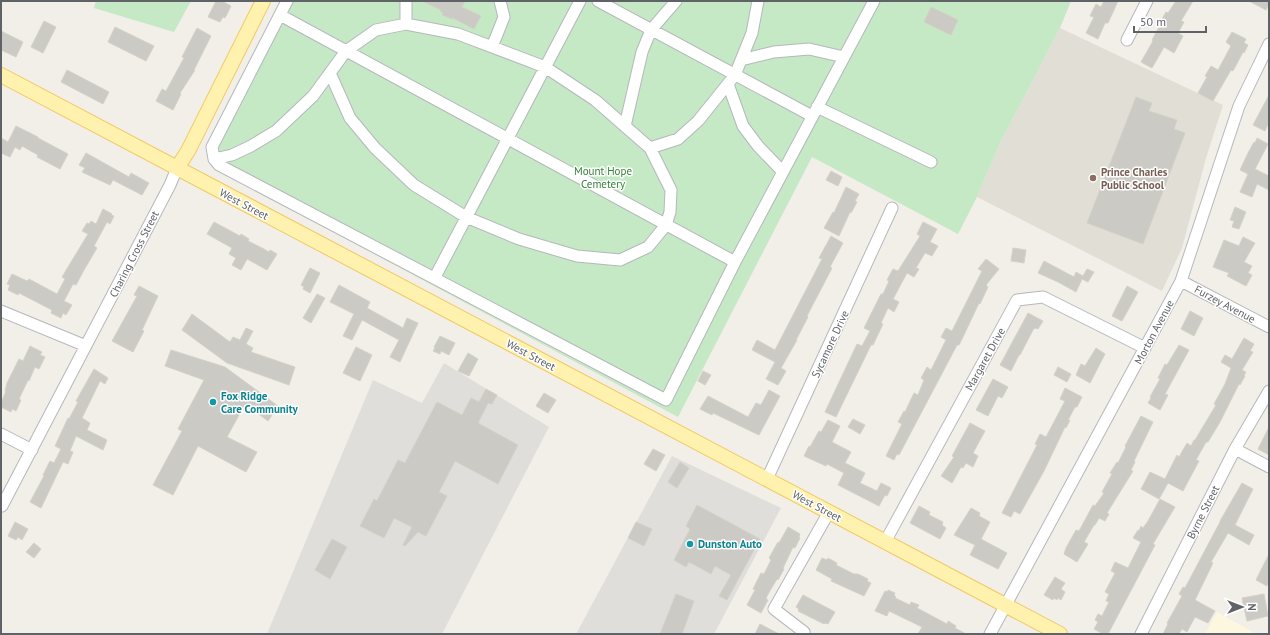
<svg xmlns="http://www.w3.org/2000/svg" width="1270" height="635" viewBox="0 0 1270 635" font-family="'PT Sans',sans-serif">
<style>
.commercial{fill:#fef7e0}
.industrial{fill:#e0deda}
.education{fill:#e1ded6}
.green{fill:#c5e8c5}
.building{fill:#cccac5;stroke:#d6d1c6}
.lines{fill:none;stroke-linecap:round;stroke-linejoin:round}
.minor-casing{stroke:#b5b8bc;stroke-width:13}
.major-casing{stroke:#f2c960;stroke-width:16}
.minor{stroke:#fff;stroke-width:11}
.major{stroke:#fff2af;stroke-width:14}
.education-dot{fill:#8d6e63;stroke:#fff;stroke-width:1.5}
.culture-dot{fill:#0f9aa8;stroke:#fff;stroke-width:1.5}
.labels{text-anchor:middle;stroke-width:3;stroke-linejoin:round;paint-order:stroke}
.park-label{font-size:11px;fill:#348238;stroke:#fff}
.education-label{font-size:11px;font-weight:bold;fill:#785e54;stroke:#fff;text-anchor:start}
.street-label{font-size:11px;fill:#5f6368;stroke:#fff}
.culture-label{font-size:11px;font-weight:bold;fill:#0d838f;stroke:#fff;text-anchor:start}
</style>
<rect width="100%" height="100%" fill="#f1efe8"/>
<!-- commercial -->
<path class="commercial" d="M1217,612L1256,634H1205Z"/>
<!-- industrial -->
<path class="industrial" d="M444,363L549,427L442,634H267L373,380L422,403Z
M672,456L781,508L714,634H576Z"/>
<!-- education -->
<path class="education" d="M1060,28L1223,105L1206,158L1182,248L1162,291L977,197L999,145Z"/>
<!-- green -->
<path class="green" d="M96,1H191L174,32L94,8Z
M285,1H1071L1060,28L999,145L977,197L958,234L812,157L678,417L212,167L209,153Z"/>
<!-- building -->
<path class="building" d="M216,1H222L231,6L225,18L223,17L220,22L208,17Z
M422,1H465L462,7L481,16L474,29L453,18L452,19L442,15L443,13L440,11L441,10Z
M1104,1H1118L1108,23H1105L1098,39L1086,33L1094,17L1090,16L1096,4L1101,7Z
M1176,1H1193L1181,21L1184,22L1178,33L1183,36L1174,53L1164,47L1152,68L1141,62L1153,41L1152,40L1160,25L1159,24L1166,12L1168,13Z
M1249,1H1269V4L1266,10Z
M931,7L958,20L951,35L924,22Z
M44,21L56,27L43,53L31,47Z
M115,27L154,46L146,61L108,42Z
M197,28L211,36L194,70H195L180,93L181,94L173,110L156,101L162,89L166,91L184,58L182,57Z
M1,31L23,42L16,57L1,50Z
M1232,32L1246,39L1244,43L1248,45L1244,53L1243,52L1233,71L1231,70L1213,101L1198,93L1207,77L1205,76L1211,66L1218,70L1231,46L1226,42Z
M67,70L109,92L103,104L61,82Z
M1269,95V122L1265,131L1253,125Z
M1136,97L1152,103L1149,111L1177,120L1174,129L1185,133L1143,244L1087,223Z
M16,126L38,137V138L68,154L60,169L37,157L38,155L22,146L20,150L15,147L10,157L1,153V138L8,142Z
M1257,138L1268,144L1255,169L1269,176V190L1257,184L1252,197L1240,192L1248,174L1240,170L1248,153L1254,142L1255,143Z
M86,153L129,177L131,173L149,183L142,195L113,180L110,185L82,172L85,168L79,165Z
M831,171L842,177L838,186L826,180Z
M846,187L859,194L855,201L857,202L851,213L850,212L839,236L824,228L833,212L834,213Z
M1235,207L1246,212L1239,229L1232,227L1234,221L1230,220Z
M103,209L112,214L111,215L114,216L110,224L107,222L94,246L97,248L84,270L76,285L73,284L64,301L72,305L66,315L63,313L61,318L51,313L52,310L19,293L18,295L8,290L10,285L7,284L12,274L27,281L29,279L57,294L65,279L62,277L88,234L82,231L87,223L89,224L91,221L96,224Z
M214,222L240,236L241,234L249,239L248,241L264,249L269,252L270,250L277,254L267,270L247,259L241,270L232,265L236,258L229,254L232,248L207,234Z
M923,222L937,229L930,242L938,246L932,256L925,253L916,268L919,269L914,277L907,273L893,299L899,302L894,312L888,308L881,323L883,324L873,345H871L836,417L825,412L857,344L862,346L870,331L864,328L881,294H883L889,281L887,280L893,269L898,271L920,236L917,234Z
M831,236L843,243L830,267L832,268L807,316L808,317L796,340H797L781,368L786,371L778,385L766,379L775,362L752,350L757,340L775,350L822,259L819,258Z
M1243,237L1255,243L1244,262L1252,266L1248,273L1252,275L1246,286L1227,276L1229,273L1213,267L1224,240L1239,246Z
M1013,248L1026,250L1024,263L1011,261Z
M986,259L999,269L986,285L988,287L980,304L979,303L963,337L959,345H957L899,455L897,454L894,460L886,456L902,424L898,422L904,411L905,412L914,393L918,395L924,380L921,378L927,367L931,370L946,340L941,337L946,328L952,331L982,271L978,269Z
M1044,261L1074,277L1076,272L1083,276L1087,269L1094,272L1088,282L1082,279L1076,292L1058,282L1038,273Z
M310,268L320,273L310,293L303,289L304,287L301,285Z
M339,285L370,302L367,308L403,328L407,318L418,323L400,362L390,357L399,340L362,320L352,340L343,336L354,314L330,302Z
M139,286L158,296L142,330L144,331L133,352L112,341L137,296L134,295Z
M1127,286L1138,292L1122,321L1112,316Z
M317,294L325,298L311,323L303,318Z
M1190,311L1203,318L1194,336L1181,329Z
M1028,313L1043,321L1038,329L1035,328L1033,330L1020,355H1019L1011,371L1000,365Z
M192,314L230,342L233,337L240,340L246,328L253,331L246,344L253,348L251,352L295,367L289,385L227,363L182,330Z
M440,336L455,343L449,355L441,351L440,354L433,351L435,348L434,347Z
M1244,338L1254,344L1250,351L1253,352L1242,370L1246,372L1244,375L1245,376L1240,385L1239,384L1220,422L1208,442H1206L1196,460L1199,461L1183,491L1168,483L1159,499L1141,489L1150,472L1165,479L1177,455L1179,457L1187,443L1191,446L1194,440H1195L1216,405L1214,404L1225,384L1231,368L1221,362L1225,355L1232,359Z
M1179,345L1189,350L1165,394L1168,395L1160,410L1148,403L1151,398L1150,397L1160,379L1158,378L1165,364L1167,365Z
M30,346L42,352L40,355L45,357L39,369L35,367L29,381L28,380L19,399L21,400L16,411L12,409L11,412L1,407V403L6,391H5L7,383L19,359L23,361Z
M356,347L372,355L360,381L343,373Z
M1096,348L1105,354L1090,383L1076,375L1081,364L1085,366Z
M171,350L225,367L278,406L268,421L245,404L227,437L257,452L246,472L198,446L173,495L153,485L182,431L178,429L204,380L165,366Z
M468,353L478,359L469,376L458,371Z
M1058,367L1071,374L1067,382L1054,375Z
M94,369L108,378L105,384L100,381L82,418L90,423L87,430L107,440L103,450L76,436L70,451L73,452L68,464L63,462L41,508L30,502L44,476L43,475L50,461L54,463L61,449L55,446L68,418L69,419L78,402L76,401Z
M703,371L711,375L705,385L698,381Z
M993,379L1008,387L1002,398L998,396L988,416L976,410Z
M1065,388L1082,397L1077,407H1075L1068,420H1070L1066,428L1065,427L1044,471L1020,514L1014,511L1011,517L1002,513L1037,445L1035,444L1040,434L1046,437L1065,401L1060,399Z
M486,389L497,395L492,404L488,403L478,423L518,445L498,484L455,461L439,492L447,496L426,536L418,532L405,546L403,545L412,527L394,518L384,538L360,526L374,499L377,501L398,460L405,463L437,402L462,415L471,398L479,402Z
M769,390L780,396L759,435L713,413L712,415L700,409L708,396L748,417L756,403L761,405Z
M544,393L556,400L548,413L536,406Z
M1141,416L1153,422L1134,461L1135,462L1131,470L1133,471L1107,513L1109,514L1105,521L1099,518L1095,525H1094L1084,542L1088,544L1077,562L1064,554L1066,548L1076,530L1079,531L1093,505L1095,506L1104,493L1102,492L1112,474L1110,473L1117,462L1118,463L1126,447L1125,446Z
M853,419L865,425L860,434L848,427Z
M828,420L840,426L832,442L851,452L845,463L865,473L860,483L877,491L881,483L891,488L887,496L885,495L879,506L838,485L844,473L827,464L826,466L804,456L809,446L810,447L819,431L821,432Z
M970,423L985,431L973,453L978,456L973,467L966,463L963,468L961,467L952,483L941,476L954,457L952,456Z
M1269,427V455L1258,449Z
M653,449L665,455L656,471L644,464Z
M680,462L689,468L677,488L668,482Z
M1242,483L1253,489L1235,525L1254,535L1249,545L1228,533L1211,562L1213,563L1195,600L1215,611L1208,623L1195,617L1187,632L1182,629L1179,634H1163L1168,624L1167,623L1182,596L1179,594L1183,587L1185,588L1220,522V521Z
M1160,499L1175,507L1153,544L1155,545L1108,634H1103L1094,629L1098,622L1095,620L1098,614L1102,616L1109,602L1106,601L1109,594L1105,592L1115,573L1111,571L1115,562L1128,568L1141,542L1133,538L1138,530L1139,531L1141,526L1143,528L1148,521Z
M697,505L760,539L727,600L719,596L731,575L715,566L711,574L689,562L686,567L674,560L690,529L686,526Z
M919,506L930,512L929,515L943,522L942,525L946,528L940,539L910,523Z
M971,508L980,513L979,516L990,522L981,539L1007,553L998,569L970,555L975,545L954,535Z
M15,522L28,529L22,540L18,537L16,540L8,536Z
M636,522L652,529L644,546L628,538Z
M788,527L800,534L799,537L800,538L795,548L793,547L784,566L783,569H784L778,580L777,579L767,596L766,599L768,600L761,613L747,605L755,590L753,589L761,573L764,574L771,560L769,558L778,542L779,543Z
M332,539L347,547L330,579L315,570Z
M34,543L41,549L34,558L26,552Z
M1269,554V581L1267,586L1256,580Z
M822,558L827,560L828,558L837,563L836,565L854,574H858L868,579L867,581L871,583L864,596L831,581L832,579L816,570Z
M1055,577L1065,583L1061,589L1065,592L1061,600L1058,598L1057,600L1054,598L1053,600L1044,595Z
M888,590L895,593L894,595L896,597L895,598L910,605L911,602L919,605L917,608L947,624L948,621L956,626L955,628L966,634H918L922,627L889,611L887,616L875,611L885,591L887,592Z
M676,594L694,601L682,634H660Z
M1264,594L1268,616L1247,621L1242,598Z
M803,595L835,612L828,624L825,623L824,624L798,611L799,609L796,607Z
M760,624L779,634H755Z"/>
<g class="lines">
<!-- minor casing -->
<g class="minor-casing">
<path id="minor" d="M287,1L212,147L214,159L219,165L666,400L735,262L874,1
M406,1V24
M598,1L812,116
M280,15L735,262
M1127,40L1147,1
M492,47L504,17L500,1
M741,60L774,52L809,49L844,57
M728,84L743,126L758,146L783,172
M817,107L931,162
M625,126L642,52L651,30L676,1
M650,148L678,139L698,121L735,75L752,33L758,1
M214,159L232,155L251,146L276,131L313,96L346,51L376,30L406,24L458,34L545,67L595,100L650,148L671,190L670,212L666,225L648,247L620,260L577,256L519,239L466,217L414,185L375,148L350,118L330,73
M435,277L580,1
M1181,281L1269,327
M1,311L86,346
M1,434L32,450
M1235,449L1269,467
M767,479L892,208
M2,506L170,185L177,168
M885,542L1017,300L1043,297L1145,348
M803,634L804,632L774,609L829,512
M990,634L1181,281L1239,106L1269,44
M1141,634L1235,449L1269,391"/>
</g>
<!-- major casing -->
<g class="major-casing">
<path id="major" d="M1,75L1060,634
M177,168L188,151L263,1"/>
</g>
<!-- minor -->
<use href="#minor" class="minor"/>
<!-- major -->
<use href="#major" class="major"/>
</g>
<!-- markers -->
<circle class="education-dot" cx="1093" cy="178" r="4"/>
<g class="culture-dot">
<circle cx="213" cy="402" r="4"/>
<circle cx="690" cy="544" r="4"/>
</g>
<g class="labels">
<!-- park labels -->
<g class="park-label">
<text x="603" y="175">Mount Hope<tspan x="603" dy="13">Cemetery</tspan></text>
</g>
<!-- education labels -->
<g class="education-label">
<text x="1101" y="176">Prince Charles<tspan x="1101" dy="13">Public School</tspan></text>
</g>
<!-- street labels -->
<g class="street-label">
<text transform="translate(244 204) rotate(28)" y="4">West Street</text>
<text transform="translate(134 254) rotate(-63)" y="4">Charing Cross Street</text>
<text transform="translate(1225 304) rotate(28)" y="4">Furzey Avenue</text>
<text transform="translate(1154 332) rotate(-62)" y="4">Morton Avenue</text>
<text transform="translate(830 344) rotate(-65)" y="4">Sycamore Drive</text>
<text transform="translate(531 355) rotate(28)" y="4">West Street</text>
<text transform="translate(985 359) rotate(-61)" y="4">Margaret Drive</text>
<text transform="translate(817 506) rotate(28)" y="4">West Street</text>
<text transform="translate(1203 512) rotate(-63)" y="4">Byrne Street</text>
</g>
<!-- culture labels -->
<g class="culture-label">
<text x="221" y="400">Fox Ridge<tspan x="221" dy="13">Care Community</tspan></text>
<text x="698" y="548">Dunston Auto</text>
</g>
</g>
<!-- border -->
<rect width="1270" height="635" fill="none" stroke="#5f6368" stroke-width="4"/>
<!-- north arrow -->
<g transform="translate(1242 607) rotate(90)" stroke="#ffffff" stroke-width="3" paint-order="stroke">
<path d="M0-3L7 15L0 10L-7 15Z" fill="#5f6368"/>
<text y="-6" font-size="11" font-weight="bold" text-anchor="middle" fill="#5f6368">N</text>
</g>
<!-- scale -->
<path d="M1134 26v6h72v-6" fill="none" stroke="#5f6368" stroke-width="2"/>
<text x="1140" y="26" font-size="12" fill="#5f6368" stroke="#ffffff" stroke-width="3" paint-order="stroke">50 m</text>
</svg>
